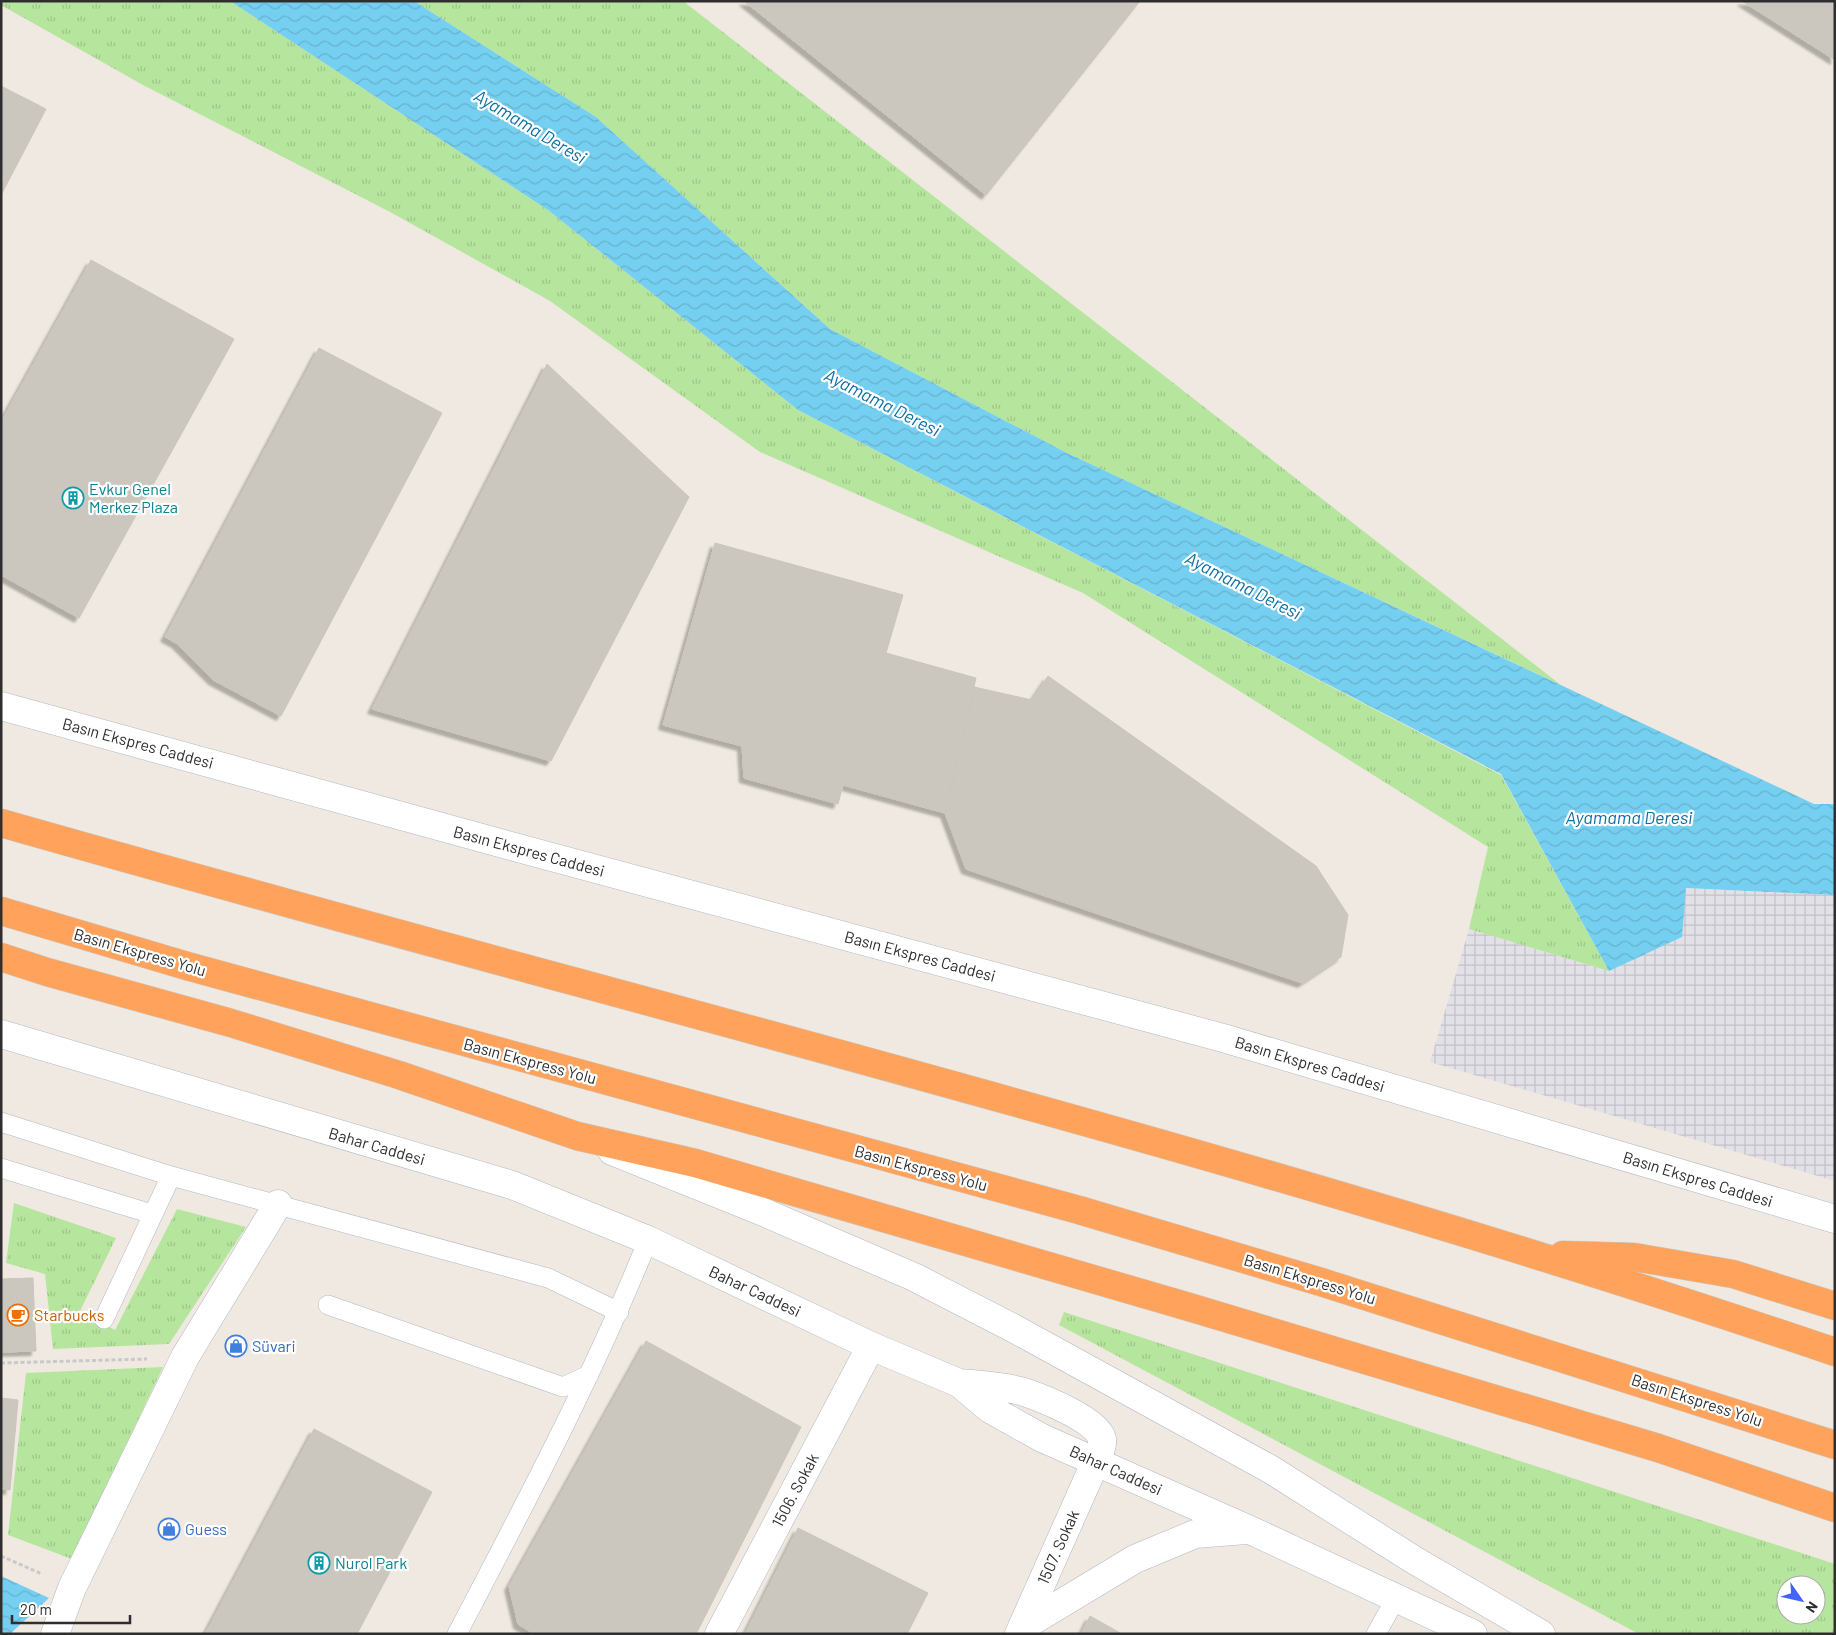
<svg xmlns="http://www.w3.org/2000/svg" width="1836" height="1635" viewBox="0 0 1836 1635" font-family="Barlow,sans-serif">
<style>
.industrial{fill:url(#industrial-grid)}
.grass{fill:url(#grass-tufts);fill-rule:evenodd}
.water{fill:url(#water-waves)}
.building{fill:#cbc7bf;stroke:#cbc5ba;filter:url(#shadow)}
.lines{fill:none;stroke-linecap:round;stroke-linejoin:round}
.lane-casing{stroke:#b4b7c1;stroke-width:20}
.street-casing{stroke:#b4b7c1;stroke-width:29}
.secondary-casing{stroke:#b4b7c1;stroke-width:29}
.highway-casing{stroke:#c9c9c9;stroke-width:29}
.path{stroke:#c9c9c9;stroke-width:3;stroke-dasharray:4 2.5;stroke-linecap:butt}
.lane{stroke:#fff;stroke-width:19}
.street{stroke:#fff;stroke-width:28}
.secondary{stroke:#fff;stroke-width:28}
.highway{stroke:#ffa35c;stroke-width:28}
.labels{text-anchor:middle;stroke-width:4.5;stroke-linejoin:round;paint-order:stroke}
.culture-label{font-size:16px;fill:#0d838f;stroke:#fff;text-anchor:start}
.street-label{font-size:16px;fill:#2e2e2e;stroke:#fff}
.food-label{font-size:16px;fill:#c56008;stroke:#fff;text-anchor:start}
.shop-label{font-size:16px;fill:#366cbe;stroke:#fff;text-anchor:start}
.water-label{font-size:18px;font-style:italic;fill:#0d6fa3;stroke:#fff}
</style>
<defs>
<pattern id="industrial-grid" width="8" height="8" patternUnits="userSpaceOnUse" patternTransform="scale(1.25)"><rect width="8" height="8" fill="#e3e1e8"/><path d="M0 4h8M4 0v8" fill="none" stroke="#c3c1c7"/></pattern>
<pattern id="grass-tufts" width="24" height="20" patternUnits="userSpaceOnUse" patternTransform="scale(1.25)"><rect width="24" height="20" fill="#b6e59e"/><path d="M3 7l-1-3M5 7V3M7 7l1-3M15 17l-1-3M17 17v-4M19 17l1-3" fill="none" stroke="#9dc588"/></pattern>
<pattern id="water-waves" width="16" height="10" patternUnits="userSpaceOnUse" patternTransform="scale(1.25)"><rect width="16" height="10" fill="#75cff0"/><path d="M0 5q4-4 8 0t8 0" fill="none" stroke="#66b2ce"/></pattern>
<filter id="shadow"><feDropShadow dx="-4.5" dy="4.5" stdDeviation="1" flood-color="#0004"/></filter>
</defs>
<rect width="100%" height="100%" fill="#efe9e1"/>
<!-- industrial -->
<path class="industrial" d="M1686,888L1835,895V1181L1430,1062L1469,929L1609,971Z"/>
<!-- grass -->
<path class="grass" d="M1,1H230L548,210L798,410L1501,775L1609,971L1469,929L1488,847L1083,593L760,452L550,301L392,213L143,85L1,5Z
M414,1H683L1561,685L1065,452L830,329L596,117Z
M14,1203L116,1238L80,1311L115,1330L177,1209L246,1227L169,1344L53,1349L45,1274L6,1263Z
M1064,1312L1835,1564V1634H1639L1059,1325ZM1786,1585H1816V1615H1786Z
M163,1367L72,1559L8,1535L26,1373Z"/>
<!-- water -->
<path class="water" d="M230,1H414L596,117L830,329L1065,452L1814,804H1835V895L1686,888L1682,937L1609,971L1501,774L798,410L548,210Z
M1,1576L49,1598L10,1634H1Z"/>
<!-- building -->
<path class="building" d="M744,1H1140L986,195Z
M1742,1H1835V60Z
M1,86L46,109L1,195Z
M91,260L234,339L79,618L1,575V422Z
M319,348L442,413L281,716L213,680L176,643L165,637Z
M547,364L689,497L551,761L372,709Z
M715,543L903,595L886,653L976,678L945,813L843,785L838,804L744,778L742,746L663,725Z
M1048,676L1316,866L1348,915L1341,957L1302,983L966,869L945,813L974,687L1032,700Z
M33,1278L36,1351L1,1352V1279Z
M646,1341L801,1427L696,1634H534L518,1624L509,1586Z
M1,1398L18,1400L10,1490L1,1489Z
M314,1429L432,1492L357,1634H205Z
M798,1528L928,1593L907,1634H745Z
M1090,1616L1122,1634H1081Z"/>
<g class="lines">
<!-- lane casing -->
<g class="lane-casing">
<path id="lane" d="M1,1122L171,1176L548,1278L619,1312
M1,1168L152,1214
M328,1305L563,1387L589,1375
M104,1319L171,1176
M457,1634C525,1504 593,1376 648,1240
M1376,1634L1396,1598"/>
</g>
<!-- street casing -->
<g class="street-casing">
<path id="street" d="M55,1634L72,1588L185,1357L278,1204
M719,1634L871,1346
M1019,1634L1096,1461"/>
</g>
<!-- secondary casing -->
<g class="secondary-casing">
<path id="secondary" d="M1,706L500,843L1223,1038L1835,1219
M1,1034L512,1185L648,1240L871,1346L959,1383L990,1409L1042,1438L1250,1530L1473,1634
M612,1151L761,1211L914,1277L1013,1328L1270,1469L1414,1560L1541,1634
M959,1383C980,1385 1004,1386 1024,1392C1042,1398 1098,1420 1102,1439C1103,1446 1099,1454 1096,1461
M1024,1626L1135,1559L1195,1534L1246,1530"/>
</g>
<!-- highway casing -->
<g class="highway-casing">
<path id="highway" d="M1,823C613,998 1232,1147 1835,1352
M1,911L187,966L1079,1210L1321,1282L1835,1445
M1,957L47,972L231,1023L399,1075L577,1136L695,1163L1189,1307L1658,1448L1835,1508
M1563,1255L1634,1257L1733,1274L1835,1306"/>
</g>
<!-- path -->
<path class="path" d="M1,1363L147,1359
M1,1556L42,1574"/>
<!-- lane -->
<use href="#lane" class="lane"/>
<!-- street -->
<use href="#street" class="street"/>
<!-- secondary -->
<use href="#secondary" class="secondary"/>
<!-- highway -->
<use href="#highway" class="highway"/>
</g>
<!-- icons -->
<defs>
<g id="building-ring" transform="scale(1.125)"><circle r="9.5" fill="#fff" stroke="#0f9aa8" stroke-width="1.5"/><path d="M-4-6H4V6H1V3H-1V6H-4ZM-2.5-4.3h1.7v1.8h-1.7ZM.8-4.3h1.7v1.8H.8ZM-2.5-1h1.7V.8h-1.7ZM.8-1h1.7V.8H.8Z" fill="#0f9aa8"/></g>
<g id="cafe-ring" transform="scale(1.125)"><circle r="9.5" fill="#fff" stroke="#e8710a" stroke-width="1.5"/><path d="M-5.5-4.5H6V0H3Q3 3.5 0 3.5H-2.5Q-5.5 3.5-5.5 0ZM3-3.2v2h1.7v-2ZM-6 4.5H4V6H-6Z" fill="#e8710a"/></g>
<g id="shop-ring" transform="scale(1.125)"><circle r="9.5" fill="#fff" stroke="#3f7fe0" stroke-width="1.5"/><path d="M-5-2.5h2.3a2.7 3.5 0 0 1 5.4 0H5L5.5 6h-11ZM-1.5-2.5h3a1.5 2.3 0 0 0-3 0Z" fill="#3f7fe0"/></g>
</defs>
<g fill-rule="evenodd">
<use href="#building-ring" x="73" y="498"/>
<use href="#cafe-ring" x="18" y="1315"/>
<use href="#shop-ring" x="236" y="1346"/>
<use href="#shop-ring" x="169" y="1529"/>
<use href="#building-ring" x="319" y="1563"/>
</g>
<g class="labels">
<!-- culture labels -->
<g class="culture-label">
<text x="89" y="495">Evkur Genel<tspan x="89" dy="18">Merkez Plaza</tspan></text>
<text x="335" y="1569">Nurol Park</text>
</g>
<!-- street labels -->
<g class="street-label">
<text transform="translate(138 743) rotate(15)" y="6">Basın Ekspres Caddesi</text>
<text transform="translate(529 851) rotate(15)" y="6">Basın Ekspres Caddesi</text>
<text transform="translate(140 952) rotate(16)" y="6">Basın Ekspress Yolu</text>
<text transform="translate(920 956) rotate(15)" y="6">Basın Ekspres Caddesi</text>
<text transform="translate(530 1061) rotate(15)" y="6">Basın Ekspress Yolu</text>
<text transform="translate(1310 1064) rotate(17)" y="6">Basın Ekspres Caddesi</text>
<text transform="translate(377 1146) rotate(16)" y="6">Bahar Caddesi</text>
<text transform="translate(921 1168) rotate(15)" y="6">Basın Ekspress Yolu</text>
<text transform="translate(1698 1179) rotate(17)" y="6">Basın Ekspres Caddesi</text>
<text transform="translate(1310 1279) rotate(17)" y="6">Basın Ekspress Yolu</text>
<text transform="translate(755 1291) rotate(25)" y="6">Bahar Caddesi</text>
<text transform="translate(1697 1400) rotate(18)" y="6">Basın Ekspress Yolu</text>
<text transform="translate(1116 1470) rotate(24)" y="6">Bahar Caddesi</text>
<text transform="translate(795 1490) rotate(-62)" y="6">1506. Sokak</text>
<text transform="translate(1058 1547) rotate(-66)" y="6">1507. Sokak</text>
</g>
<!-- food labels -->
<g class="food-label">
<text x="34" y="1321">Starbucks</text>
</g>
<!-- shop labels -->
<g class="shop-label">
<text x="252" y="1352">Süvari</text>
<text x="185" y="1535">Guess</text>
</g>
<!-- water labels -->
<g class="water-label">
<text transform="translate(530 127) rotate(31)" y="6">Ayamama Deresi</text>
<text transform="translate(882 403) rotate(27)" y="6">Ayamama Deresi</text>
<text transform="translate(1243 586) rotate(27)" y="6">Ayamama Deresi</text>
<text x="1629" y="824">Ayamama Deresi</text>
</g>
</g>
<!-- border -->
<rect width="1836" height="1635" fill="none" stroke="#2e2e2e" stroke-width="5"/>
<!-- north arrow -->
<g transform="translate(1801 1600) rotate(124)"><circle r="24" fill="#ffffff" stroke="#ababab"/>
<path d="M0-4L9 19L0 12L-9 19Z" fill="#4264fb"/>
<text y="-8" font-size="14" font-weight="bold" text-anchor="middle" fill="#2e2e2e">N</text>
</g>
<!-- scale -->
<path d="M12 1615v8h118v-8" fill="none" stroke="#2e2e2e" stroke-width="2.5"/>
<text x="20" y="1615" font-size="15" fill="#2e2e2e" stroke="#ffffff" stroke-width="4" paint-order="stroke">20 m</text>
</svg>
